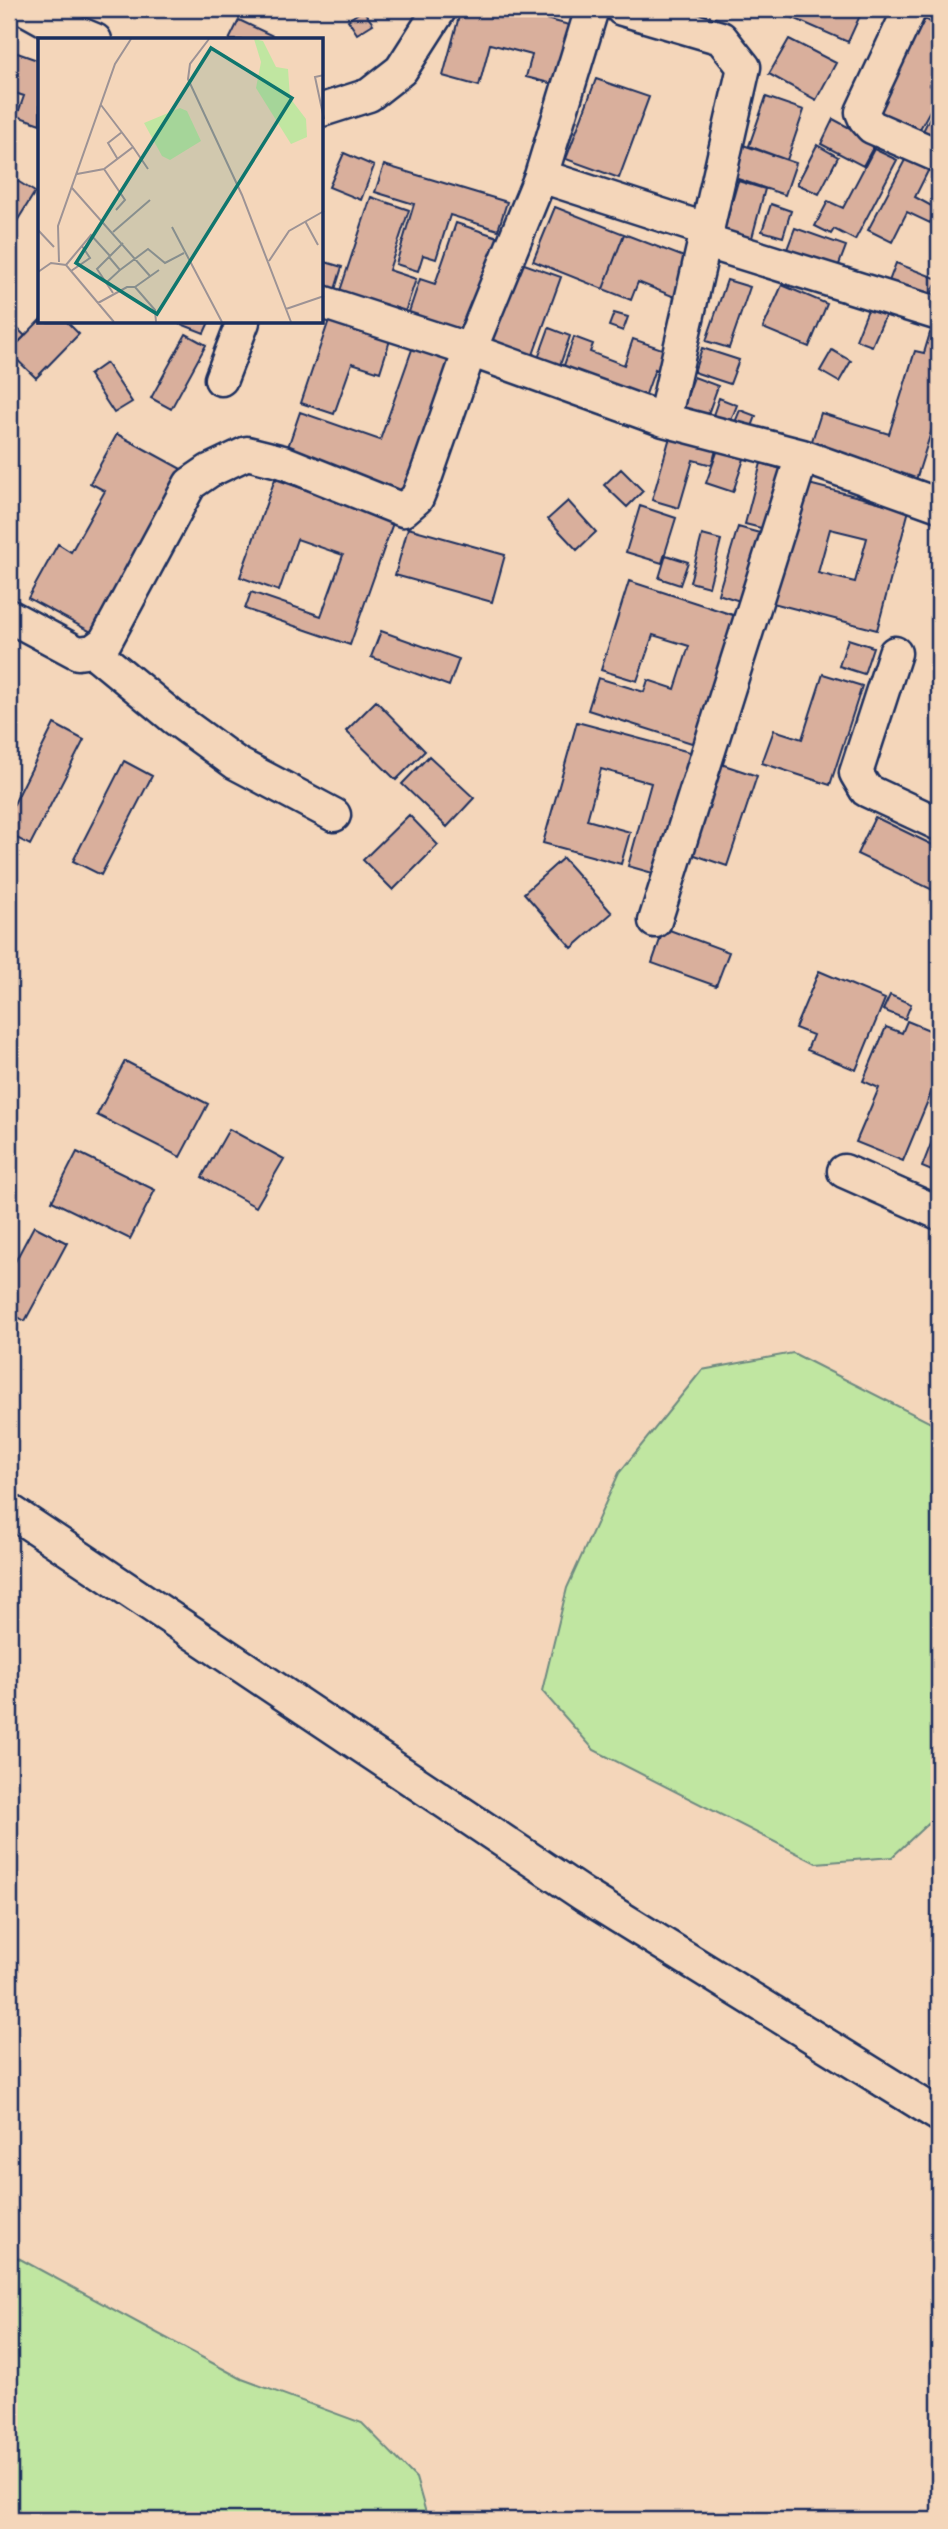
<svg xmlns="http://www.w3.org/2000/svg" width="948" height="2529" viewBox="0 0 948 2529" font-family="Pangolin,sans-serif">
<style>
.green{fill:#c0e6a1;stroke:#6e8a80;stroke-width:2}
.building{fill:#d9af9c;stroke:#1b2f5e;stroke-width:2;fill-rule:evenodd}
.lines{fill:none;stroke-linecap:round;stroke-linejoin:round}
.minor-casing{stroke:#1b2f5e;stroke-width:37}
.minor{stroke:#f4d6ba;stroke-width:32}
.inset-road{fill:none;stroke:#9d9395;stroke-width:2}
.view{fill:#0f766e;fill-opacity:0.15;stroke:#0f766e;stroke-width:3.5}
.inset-edge{fill:none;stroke:#1b2f5e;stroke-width:3.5}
</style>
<rect width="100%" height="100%" fill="#f4d6ba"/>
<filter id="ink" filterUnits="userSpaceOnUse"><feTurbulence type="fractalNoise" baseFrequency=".0143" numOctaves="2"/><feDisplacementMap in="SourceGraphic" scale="14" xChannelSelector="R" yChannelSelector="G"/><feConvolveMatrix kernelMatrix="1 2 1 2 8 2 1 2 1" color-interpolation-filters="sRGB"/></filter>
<g filter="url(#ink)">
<path class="green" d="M 793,1353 L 939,1427 L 939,1813 L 892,1857 L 816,1863 L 594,1750 L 542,1691 L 567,1588 L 619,1473 L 702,1370 Z
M 9,2253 L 242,2379 L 362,2423 L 416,2478 L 428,2520 L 20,2520 L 16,2517 L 9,2518 Z"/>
<path class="building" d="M 461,9 L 507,9 L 577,27 L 561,86 L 526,77 L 532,55 L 490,44 L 479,86 L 443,76 Z
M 773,9 L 863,9 L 848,42 Z
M 363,10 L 373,24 L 357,34 L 348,20 Z
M 925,19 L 939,27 L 939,68 L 929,85 L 939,91 L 939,94 L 915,138 L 871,114 Z
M 239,20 L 275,37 L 273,40 L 229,40 Z
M 789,39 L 836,63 L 816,100 L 769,74 Z
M 9,50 L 40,61 L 40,124 L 17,116 L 24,96 L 9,91 Z
M 596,79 L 649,97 L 619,178 L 566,159 Z
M 766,97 L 804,110 L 787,160 L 749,146 Z
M 933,111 L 939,114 L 939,151 L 918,141 Z
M 833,119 L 876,142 L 863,166 L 821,144 Z
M 743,145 L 796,163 L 785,195 L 732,177 Z
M 817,145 L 838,157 L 819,194 L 797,184 Z
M 874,149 L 897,160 L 855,240 L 834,229 L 831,234 L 815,226 L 828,201 L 843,208 Z
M 344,153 L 374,166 L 361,200 L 329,187 Z
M 906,158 L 929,169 L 915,197 L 937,209 L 930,223 L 907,212 L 892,242 L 868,230 Z
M 384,165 L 507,202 L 498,230 L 450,215 L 436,259 L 423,255 L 418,271 L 396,264 L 414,204 L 375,192 Z
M 11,177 L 35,192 L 9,234 L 9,181 Z
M 738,181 L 765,189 L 749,249 L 721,241 Z
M 371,197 L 409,210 L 389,270 L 416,279 L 402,321 L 337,300 Z
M 771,204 L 791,211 L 783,237 L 762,231 Z
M 555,207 L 624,234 L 603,289 L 533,261 Z
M 456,223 L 501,238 L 466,340 L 406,321 L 420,279 L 435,284 Z
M 795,228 L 846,246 L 837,270 L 786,252 Z
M 624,234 L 692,260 L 677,298 L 638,282 L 631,300 L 603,289 Z
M 510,259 L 561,277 L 530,363 L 480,345 Z
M 322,261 L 342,267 L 332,299 L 322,296 Z
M 896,263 L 938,279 L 929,301 L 888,284 Z
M 727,280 L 750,287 L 729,348 L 706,341 Z
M 782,285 L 827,304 L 809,347 L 763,328 Z
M 869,307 L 886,314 L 872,346 L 856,340 Z
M 614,313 L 628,317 L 623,331 L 609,326 Z
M 331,314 L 392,334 L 380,372 L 352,363 L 334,414 L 301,403 Z
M 9,320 L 25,336 L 9,352 Z
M 40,320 L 40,322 L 67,322 L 79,334 L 36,378 L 9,352 Z
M 176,322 L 209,322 L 204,333 Z
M 549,328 L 570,336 L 558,371 L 536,364 Z
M 930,333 L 939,336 L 939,407 L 916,480 L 810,447 L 821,413 L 889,434 L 915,351 L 924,353 Z
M 186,334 L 206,345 L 171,409 L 151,398 Z
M 574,337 L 593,344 L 590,352 L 624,365 L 633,339 L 671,352 L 663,373 L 655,369 L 644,400 L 562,371 Z
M 415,341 L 453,354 L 402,495 L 286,453 L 300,412 L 380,440 Z
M 702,348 L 739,360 L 730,384 L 694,372 Z
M 832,350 L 851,361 L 839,382 L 820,371 Z
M 106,363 L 132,402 L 114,413 L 89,375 Z
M 694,377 L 718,386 L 707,417 L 683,408 Z
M 719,398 L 737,405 L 730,423 L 712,418 Z
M 740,410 L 756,416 L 750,432 L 734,425 Z
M 672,430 L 718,442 L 712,465 L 693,460 L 679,508 L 652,500 Z
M 117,434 L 183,470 L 93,633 L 28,598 L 58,544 L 71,552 L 105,491 L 90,483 Z
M 720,444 L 746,453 L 733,492 L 706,483 Z
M 761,463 L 781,469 L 765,529 L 745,524 Z
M 621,469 L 643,491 L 627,507 L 604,485 Z
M 275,479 L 394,520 L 350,645 L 245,609 L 251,592 L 321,616 L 343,555 L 297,539 L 279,591 L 240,577 Z
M 801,482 L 909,510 L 877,630 L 769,602 ZM 830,529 L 867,538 L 855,582 L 818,573 Z
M 568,501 L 596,532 L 577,550 L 548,519 Z
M 640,506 L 676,518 L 662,563 L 626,552 Z
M 738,527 L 763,534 L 743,602 L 718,594 Z
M 408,528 L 505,555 L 492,602 L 395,575 Z
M 702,535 L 721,540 L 709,587 L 690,582 Z
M 666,555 L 688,562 L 680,585 L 659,578 Z
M 629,581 L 739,617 L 698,745 L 588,710 L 598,678 L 644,692 L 648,680 L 675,689 L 689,646 L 653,635 L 637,681 L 601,670 Z
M 381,631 L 459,659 L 449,686 L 371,657 Z
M 848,639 L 873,647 L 864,674 L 839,666 Z
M 823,674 L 862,686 L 830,785 L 762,763 L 774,730 L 802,739 Z
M 376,701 L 425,751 L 396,780 L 346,731 Z
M 577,722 L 697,754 L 663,876 L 628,866 L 651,783 L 601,769 L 587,820 L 630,832 L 621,864 L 543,843 Z
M 54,724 L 84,740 L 30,845 L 9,834 L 9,814 Z
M 429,756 L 474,798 L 447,827 L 402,784 Z
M 124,761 L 152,776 L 101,875 L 73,861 Z
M 715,762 L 757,776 L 727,866 L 686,852 Z
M 409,815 L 438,845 L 393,890 L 363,860 Z
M 875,817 L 939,848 L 939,893 L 857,854 Z
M 563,858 L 612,913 L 572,948 L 524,893 Z
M 664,928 L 729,952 L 716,986 L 652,963 Z
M 819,971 L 885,999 L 856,1070 L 807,1050 L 813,1035 L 795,1028 Z
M 890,995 L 911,1004 L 905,1019 L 883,1010 Z
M 907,1021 L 939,1034 L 939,1074 L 903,1161 L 856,1142 L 879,1088 L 863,1081 L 886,1027 L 902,1033 Z
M 125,1061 L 208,1104 L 180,1157 L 97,1115 Z
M 939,1123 L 939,1174 L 922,1167 Z
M 229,1129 L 284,1159 L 256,1207 L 202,1177 Z
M 77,1152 L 155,1190 L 130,1239 L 52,1201 Z
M 34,1226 L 67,1243 L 25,1321 L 9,1312 L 9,1273 Z"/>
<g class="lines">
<defs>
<path id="minor" d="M 26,9 L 44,19 L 95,40
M 592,9 L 541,176 L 708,230
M 622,9 L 721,38 L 744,67 L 664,420
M 910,9 L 862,112 L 865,119 L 872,127 L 939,156
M 322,110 L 369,95 L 401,70 L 440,9
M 704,241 L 939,314
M 322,302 L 470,350 L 664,420 L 802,456 L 939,505
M 221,379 L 243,322
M 9,616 L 78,653 L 93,651 L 105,642 L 190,484 L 209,471 L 247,453 L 283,462 L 403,510 L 417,498 L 426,476 L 470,350 L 541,176
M 93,651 L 173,717 L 236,763 L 334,815
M 895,653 L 856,773 L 866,790 L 939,824
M 655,921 L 802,456
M 844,1171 L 939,1213
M 9,1510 L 584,1895 L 939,2115"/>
</defs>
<use href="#minor" class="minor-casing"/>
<use href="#minor" class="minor"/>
</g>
</g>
<g transform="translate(38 38)">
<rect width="285" height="285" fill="#f4d6ba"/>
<path d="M 216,1 L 225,3 L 238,29 L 250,31 L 252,60 L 268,81 L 269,99 L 253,106 L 218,50 L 223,24 ZM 142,70 L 149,73 L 163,103 L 132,122 L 124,118 L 106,85 Z" fill="#c0e6a1"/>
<path class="inset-road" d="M 171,1 L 152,26 L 150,41 L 204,157 L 253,284M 286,37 L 277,39 L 286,81M 95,109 L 110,131M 79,120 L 70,105 L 84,94M 66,131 L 87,162 L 78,172M 39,136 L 66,131 L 95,109 L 63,67M 34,150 L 112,238M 267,183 L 280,207M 134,189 L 184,284M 0,192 L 16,209M 75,194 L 112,162M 231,223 L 251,193 L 286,173M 21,224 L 20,188 L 77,26 L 93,1M 28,227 L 53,197 L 72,218M 82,232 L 110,211 L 127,225 L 146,215M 33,233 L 52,220 L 44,208M 0,234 L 13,225 L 28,227 L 76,284M 69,244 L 82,232 L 71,219M 97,249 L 121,232M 75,255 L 59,231 L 85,205M 60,265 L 89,249 L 97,249 L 117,272 L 118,284M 248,271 L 286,258"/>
<path class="view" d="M 173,10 L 254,60 L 119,276 L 38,225 Z"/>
<rect width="285" height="285" class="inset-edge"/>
</g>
<rect width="948" height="2529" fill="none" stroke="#f4d6ba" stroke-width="35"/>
<rect x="18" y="18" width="913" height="2494" fill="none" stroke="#1b2f5e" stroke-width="2.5" filter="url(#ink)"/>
</svg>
